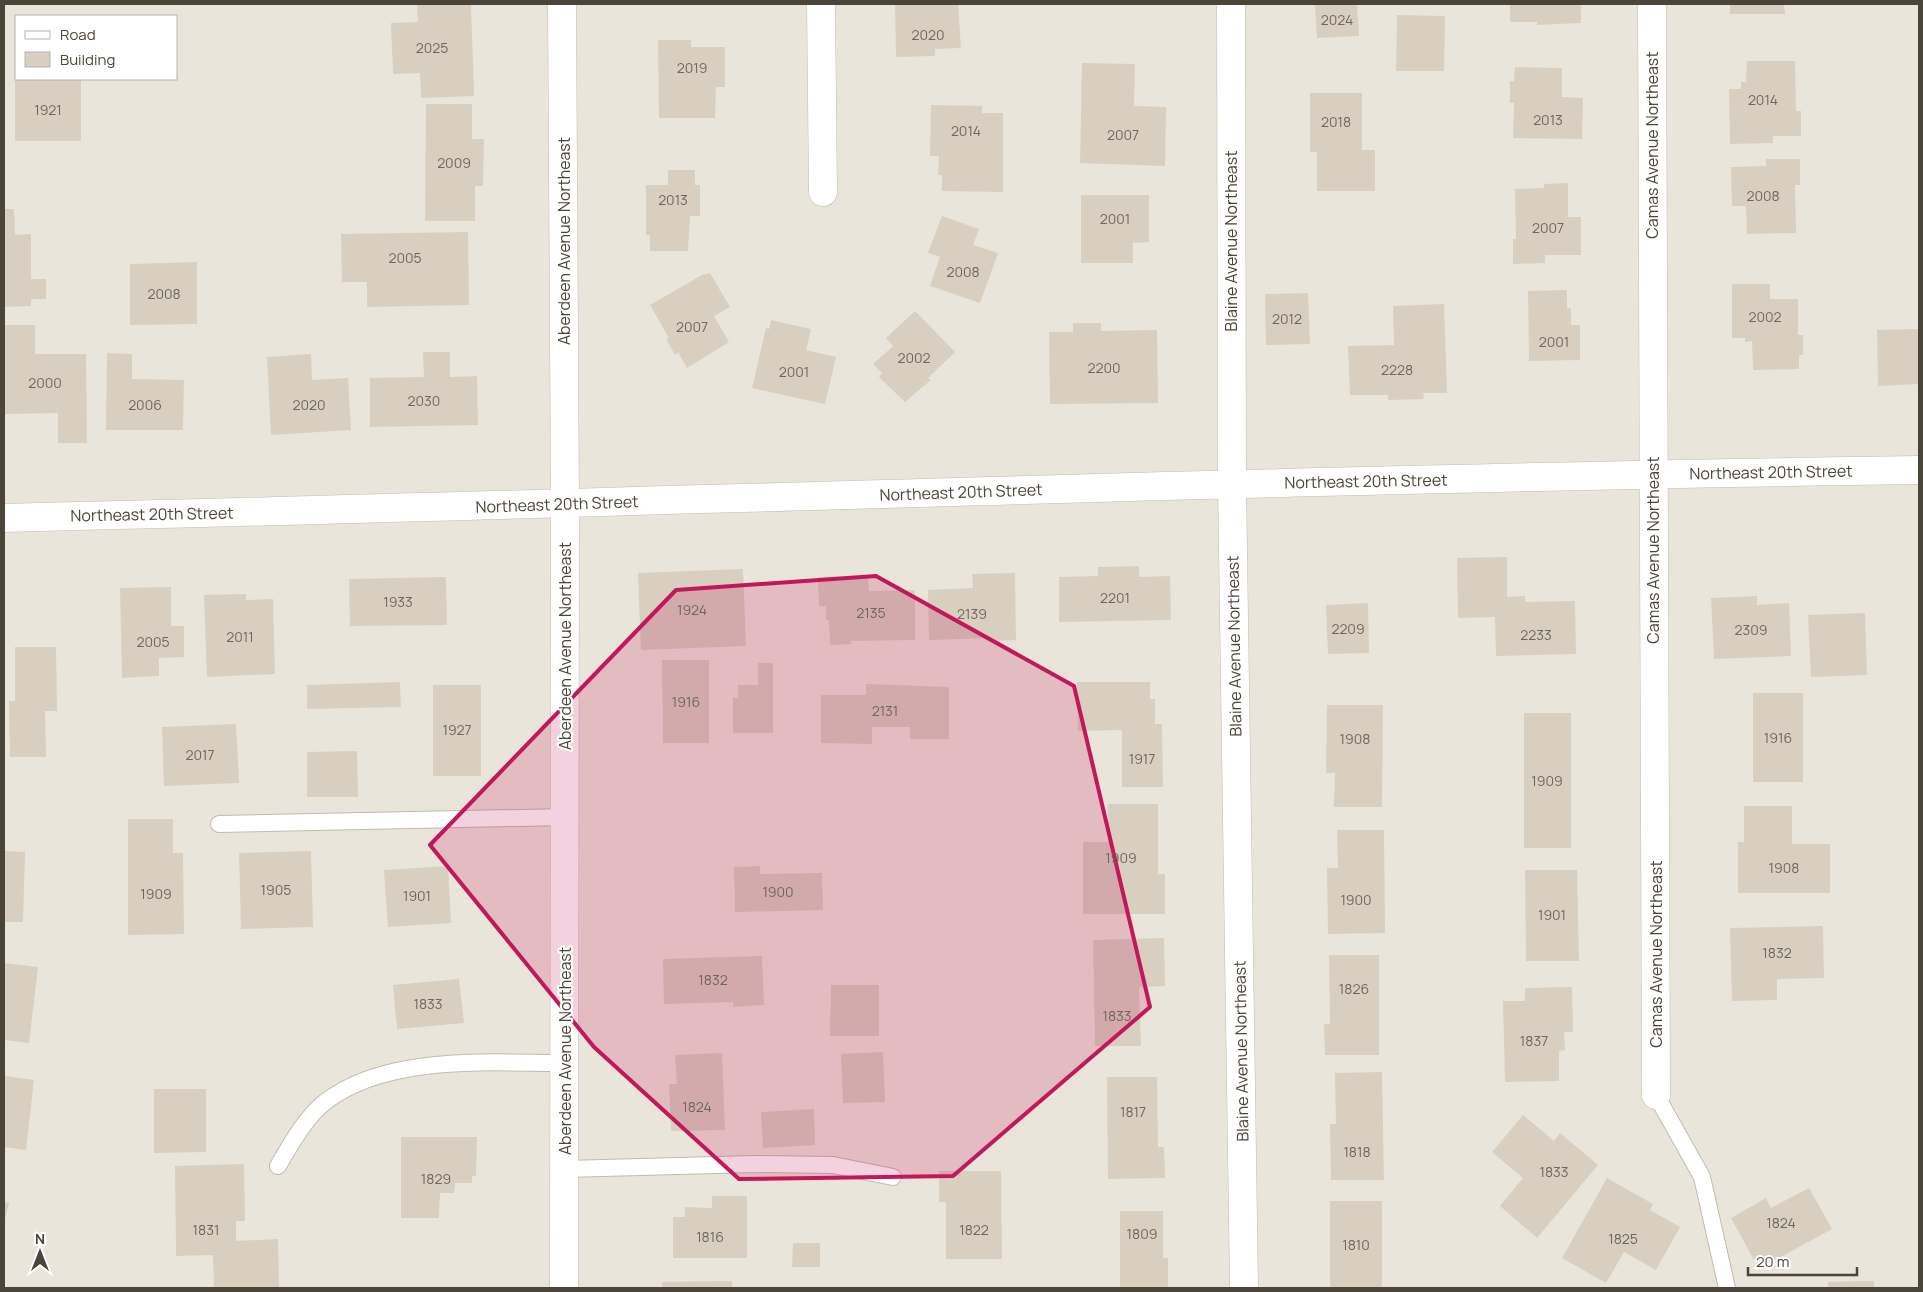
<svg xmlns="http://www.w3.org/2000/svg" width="1923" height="1292" viewBox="0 0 1923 1292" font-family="Manrope,sans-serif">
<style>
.residential{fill:#eae5da;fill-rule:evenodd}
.building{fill:#d8cfc1}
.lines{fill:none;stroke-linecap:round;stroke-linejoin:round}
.service-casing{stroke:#c2bbae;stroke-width:18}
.minor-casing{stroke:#c2bbae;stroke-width:29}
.tertiary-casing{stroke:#c2bbae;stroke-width:29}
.service{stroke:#fff;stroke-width:16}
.minor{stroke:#fff;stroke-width:28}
.tertiary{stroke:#fff;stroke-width:28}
.marked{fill:#c2185b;fill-opacity:0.2;stroke:#c2185b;stroke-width:4;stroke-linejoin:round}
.labels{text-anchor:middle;stroke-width:4.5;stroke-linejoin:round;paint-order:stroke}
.number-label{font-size:14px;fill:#6e675b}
.street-label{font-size:16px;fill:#4b4439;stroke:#fff}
</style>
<rect width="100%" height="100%" fill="#f6f3ec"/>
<path class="residential" d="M 4,4 L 1919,4 L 1919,1288 L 4,1288 ZM 16,16 L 176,16 L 176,79 L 16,79 Z"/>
<path class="building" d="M 417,4 L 471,4 L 474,96 L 421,98 L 420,73 L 393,74 L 391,23 L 418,22 Z
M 895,4 L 958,4 L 961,48 L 935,49 L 935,56 L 896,57 Z
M 1315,4 L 1357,4 L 1359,36 L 1317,38 Z
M 1510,4 L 1581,4 L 1581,23 L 1537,25 L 1537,22 L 1510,22 Z
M 1730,4 L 1784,4 L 1785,14 L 1730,14 Z
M 1397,15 L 1445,16 L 1444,71 L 1396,71 Z
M 658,40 L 691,40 L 691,47 L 725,47 L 725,87 L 716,87 L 715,118 L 659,118 Z
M 1747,61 L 1795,61 L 1796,111 L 1801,111 L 1801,136 L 1773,136 L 1773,143 L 1730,144 L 1729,89 L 1741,89 L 1741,82 L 1746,82 Z
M 1082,63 L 1135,64 L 1134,106 L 1166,107 L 1165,166 L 1080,163 Z
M 1515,67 L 1562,68 L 1562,97 L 1583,98 L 1582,139 L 1513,138 L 1514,103 L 1510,103 L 1510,81 L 1514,81 Z
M 15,79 L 81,79 L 81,141 L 15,141 Z
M 1310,93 L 1362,93 L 1362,150 L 1375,150 L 1375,191 L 1317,191 L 1317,152 L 1310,152 Z
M 426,104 L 472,104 L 472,139 L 484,139 L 483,186 L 475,186 L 475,221 L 425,221 Z
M 931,105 L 982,106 L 982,113 L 1003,113 L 1003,192 L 942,191 L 942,175 L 938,175 L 939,156 L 930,156 Z
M 1766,159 L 1800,159 L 1800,185 L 1795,185 L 1796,233 L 1747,234 L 1746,206 L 1732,206 L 1731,167 L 1766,166 Z
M 668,170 L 695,170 L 695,185 L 700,185 L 700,216 L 690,216 L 688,251 L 650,251 L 650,235 L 646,235 L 646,185 L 668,185 Z
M 1568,183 L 1568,217 L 1581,217 L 1581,255 L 1545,255 L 1545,263 L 1513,264 L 1513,239 L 1516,239 L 1515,189 L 1544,188 L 1544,184 Z
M 1081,195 L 1149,195 L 1149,242 L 1133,243 L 1133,263 L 1081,263 Z
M 4,209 L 14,209 L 15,235 L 31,234 L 31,279 L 46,279 L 46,299 L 31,299 L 31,306 L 4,307 Z
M 942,216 L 979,229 L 973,245 L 998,253 L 980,303 L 930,286 L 940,257 L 928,253 Z
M 468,232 L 469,305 L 367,307 L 367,282 L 342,282 L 341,234 Z
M 197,262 L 197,324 L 130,325 L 130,264 Z
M 710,273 L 730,307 L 714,316 L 729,342 L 687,368 L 678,352 L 675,355 L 666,339 L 669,338 L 650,305 L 702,275 Z
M 1732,284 L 1770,284 L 1770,299 L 1798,299 L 1798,335 L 1803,335 L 1803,355 L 1799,355 L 1799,369 L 1753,370 L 1752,341 L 1745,342 L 1745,338 L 1732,338 Z
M 1567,290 L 1567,308 L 1571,308 L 1571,325 L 1580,325 L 1580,360 L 1529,361 L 1528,291 Z
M 1308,293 L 1310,344 L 1266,345 L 1265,294 Z
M 1444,304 L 1447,393 L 1423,393 L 1424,399 L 1388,400 L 1388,395 L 1350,395 L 1348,346 L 1394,345 L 1393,306 Z
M 915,311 L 955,352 L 928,378 L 931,380 L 905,402 L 879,377 L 882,373 L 873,364 L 893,346 L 886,338 Z
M 771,320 L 811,329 L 806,350 L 836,357 L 825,404 L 752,388 L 766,328 L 769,329 Z
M 1073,323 L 1101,323 L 1101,331 L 1157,330 L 1158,403 L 1050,404 L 1049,332 L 1073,332 Z
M 4,325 L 35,325 L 35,354 L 86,354 L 87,443 L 58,443 L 58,413 L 4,414 Z
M 1919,329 L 1919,384 L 1878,386 L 1877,330 Z
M 423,352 L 450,352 L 450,377 L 477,376 L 478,425 L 370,427 L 370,378 L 424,377 Z
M 107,353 L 132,354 L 132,379 L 184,380 L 183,430 L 106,430 Z
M 311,354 L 312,380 L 348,378 L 351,430 L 271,435 L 267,357 Z
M 1507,557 L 1507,597 L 1525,596 L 1525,602 L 1575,601 L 1576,654 L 1496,656 L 1495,617 L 1458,618 L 1457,558 Z
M 1139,566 L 1139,577 L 1170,576 L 1171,620 L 1059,622 L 1059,577 L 1098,576 L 1098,567 Z
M 743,569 L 746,646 L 641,650 L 638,573 Z
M 1015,573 L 1016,640 L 993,641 L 993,638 L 929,640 L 928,590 L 973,588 L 972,574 Z
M 868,576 L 869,591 L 915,590 L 915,640 L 851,641 L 851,644 L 830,645 L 829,620 L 826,620 L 826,606 L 819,606 L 818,577 Z
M 446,577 L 447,625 L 350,626 L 349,579 Z
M 171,587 L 171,626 L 184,626 L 184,657 L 159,658 L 159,676 L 122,678 L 120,588 Z
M 246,594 L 246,600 L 273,599 L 275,674 L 207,677 L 204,595 Z
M 1757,596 L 1757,605 L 1789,603 L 1791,656 L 1714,659 L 1711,598 Z
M 1368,603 L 1369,653 L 1328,654 L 1326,605 Z
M 1865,613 L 1867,675 L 1811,677 L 1808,615 Z
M 15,647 L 56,647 L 57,711 L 45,711 L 46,757 L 10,757 L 9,701 L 15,701 Z
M 662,660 L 709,660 L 709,743 L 663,743 Z
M 758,663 L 773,663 L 773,733 L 733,733 L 733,698 L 738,698 L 738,685 L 758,685 Z
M 400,682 L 401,707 L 307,709 L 307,685 Z
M 1077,682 L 1150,682 L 1150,699 L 1155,699 L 1155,724 L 1162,724 L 1163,787 L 1122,787 L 1122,730 L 1078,731 Z
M 866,684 L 949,687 L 949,739 L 910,739 L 910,727 L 872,727 L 872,744 L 821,743 L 821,695 L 866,695 Z
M 433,685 L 481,685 L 481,776 L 433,776 Z
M 1753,693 L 1803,693 L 1803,782 L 1753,782 Z
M 1327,705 L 1383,705 L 1382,807 L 1334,807 L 1335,773 L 1326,773 Z
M 1524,713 L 1571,713 L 1571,848 L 1524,848 Z
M 236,724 L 239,783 L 164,786 L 162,727 Z
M 357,751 L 358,797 L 307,797 L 307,752 Z
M 1108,804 L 1158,804 L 1158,874 L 1165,874 L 1165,914 L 1083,914 L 1083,842 L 1108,842 Z
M 1744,806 L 1792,806 L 1792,844 L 1830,844 L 1830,893 L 1738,893 L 1738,842 L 1744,842 Z
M 128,819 L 173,819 L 173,853 L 183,853 L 184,934 L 128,935 Z
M 1337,830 L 1384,830 L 1385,933 L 1328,934 L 1327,868 L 1338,868 Z
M 4,851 L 25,852 L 23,922 L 4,922 Z
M 311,851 L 313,927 L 241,929 L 239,853 Z
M 448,866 L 451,923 L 388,927 L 384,870 Z
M 760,866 L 760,874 L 822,873 L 823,910 L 735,912 L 734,867 Z
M 1525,870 L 1577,870 L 1579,961 L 1526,961 Z
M 1823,926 L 1824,978 L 1777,979 L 1777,1000 L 1732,1001 L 1730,928 Z
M 1164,938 L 1165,986 L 1139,987 L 1141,1046 L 1095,1046 L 1093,940 Z
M 1329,955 L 1379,955 L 1379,1055 L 1325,1055 L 1324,1024 L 1330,1024 Z
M 762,956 L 764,1005 L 733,1007 L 733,1002 L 664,1004 L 663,959 Z
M 4,963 L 38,967 L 29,1043 L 4,1040 Z
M 459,979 L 464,1023 L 397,1029 L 393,985 Z
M 831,985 L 879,985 L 879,1036 L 830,1036 Z
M 1572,987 L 1573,1032 L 1564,1032 L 1565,1050 L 1559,1051 L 1559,1081 L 1505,1082 L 1503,1001 L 1525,1001 L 1525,988 Z
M 883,1052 L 885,1102 L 843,1103 L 841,1054 Z
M 722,1053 L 725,1130 L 671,1131 L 669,1084 L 677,1084 L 675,1055 Z
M 1382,1072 L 1384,1180 L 1331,1180 L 1330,1124 L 1336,1124 L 1335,1073 Z
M 4,1076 L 34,1080 L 26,1150 L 4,1147 Z
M 1107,1077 L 1157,1077 L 1158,1147 L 1164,1147 L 1165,1178 L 1108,1179 Z
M 154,1089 L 206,1089 L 206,1152 L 154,1153 Z
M 814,1109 L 815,1145 L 763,1148 L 761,1112 Z
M 1523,1115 L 1554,1141 L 1560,1133 L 1598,1165 L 1537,1238 L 1500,1206 L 1523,1178 L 1492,1152 Z
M 401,1137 L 477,1137 L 476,1176 L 472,1176 L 472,1183 L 455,1183 L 454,1193 L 440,1193 L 439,1218 L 401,1218 Z
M 244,1164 L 245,1221 L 236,1221 L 236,1241 L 278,1239 L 279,1288 L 214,1288 L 213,1255 L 176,1256 L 175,1166 Z
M 939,1171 L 1001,1171 L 1002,1259 L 946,1259 L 946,1202 L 939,1202 Z
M 1607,1178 L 1653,1204 L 1650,1210 L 1680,1227 L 1656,1270 L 1624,1252 L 1606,1283 L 1562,1258 Z
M 1809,1188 L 1832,1229 L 1759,1269 L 1731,1218 L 1766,1198 L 1771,1208 Z
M 712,1196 L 747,1196 L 747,1258 L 673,1258 L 673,1217 L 685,1217 L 685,1207 L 712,1208 Z
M 1330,1201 L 1382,1201 L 1382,1288 L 1330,1288 Z
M 4,1202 L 9,1203 L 4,1222 Z
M 1120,1211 L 1163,1211 L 1163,1258 L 1168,1258 L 1168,1288 L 1120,1288 Z
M 793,1243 L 820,1243 L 820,1267 L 792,1267 Z
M 732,1281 L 732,1288 L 662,1288 L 662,1282 Z
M 1874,1281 L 1874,1288 L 1828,1288 L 1828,1282 Z"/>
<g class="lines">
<defs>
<path id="service" d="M 219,824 L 565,817
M 1656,1095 L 1702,1177 L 1727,1288
M 278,1166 C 291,1144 305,1118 325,1102 C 387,1054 490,1063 565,1063
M 565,1169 L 754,1164 L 833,1165 L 893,1177"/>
<path id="minor" d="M 821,4 L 823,192
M 1231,4 L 1232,484 L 1244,1288
M 1652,4 L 1656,1095
M 4,518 C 642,503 1281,479 1919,470"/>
<path id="tertiary" d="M 562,4 L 565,504 L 564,1288"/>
</defs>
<use href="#service" class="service-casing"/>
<use href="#minor" class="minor-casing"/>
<use href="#tertiary" class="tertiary-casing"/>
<use href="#service" class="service"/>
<use href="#minor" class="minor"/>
<use href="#tertiary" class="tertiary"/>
</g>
<path class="marked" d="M 876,576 L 1074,686 L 1150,1007 L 953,1176 L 739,1179 L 594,1047 L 430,845 L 676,590 Z"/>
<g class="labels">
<g class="number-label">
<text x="1337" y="25">2024</text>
<text x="928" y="40">2020</text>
<text x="432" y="53">2025</text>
<text x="692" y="73">2019</text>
<text x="1763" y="105">2014</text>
<text x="48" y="115">1921</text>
<text x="1548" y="125">2013</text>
<text x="1336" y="127">2018</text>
<text x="966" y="136">2014</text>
<text x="1123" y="140">2007</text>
<text x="454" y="168">2009</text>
<text x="1763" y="201">2008</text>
<text x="673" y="205">2013</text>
<text x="1115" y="224">2001</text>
<text x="1548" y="233">2007</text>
<text x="405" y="263">2005</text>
<text x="963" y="277">2008</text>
<text x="164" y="299">2008</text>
<text x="1765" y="322">2002</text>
<text x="1287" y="324">2012</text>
<text x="692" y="332">2007</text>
<text x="1554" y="347">2001</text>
<text x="914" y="363">2002</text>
<text x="1104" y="373">2200</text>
<text x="1397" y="375">2228</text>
<text x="794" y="377">2001</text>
<text x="45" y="388">2000</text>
<text x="424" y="406">2030</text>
<text x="145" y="410">2006</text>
<text x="309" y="410">2020</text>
<text x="1115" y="603">2201</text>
<text x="398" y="607">1933</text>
<text x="692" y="615">1924</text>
<text x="871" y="618">2135</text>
<text x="972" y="619">2139</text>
<text x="1348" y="634">2209</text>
<text x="1751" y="635">2309</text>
<text x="1536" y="640">2233</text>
<text x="240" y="642">2011</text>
<text x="153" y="647">2005</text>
<text x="686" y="707">1916</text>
<text x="885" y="716">2131</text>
<text x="457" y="735">1927</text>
<text x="1778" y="743">1916</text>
<text x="1355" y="744">1908</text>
<text x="200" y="760">2017</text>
<text x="1142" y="764">1917</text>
<text x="1547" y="786">1909</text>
<text x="1121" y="863">1909</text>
<text x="1784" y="873">1908</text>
<text x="276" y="895">1905</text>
<text x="778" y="897">1900</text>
<text x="156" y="899">1909</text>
<text x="417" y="901">1901</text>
<text x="1356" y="905">1900</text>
<text x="1552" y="920">1901</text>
<text x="1777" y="958">1832</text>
<text x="713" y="985">1832</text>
<text x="1354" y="994">1826</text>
<text x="428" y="1009">1833</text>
<text x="1117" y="1021">1833</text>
<text x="1534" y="1046">1837</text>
<text x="697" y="1112">1824</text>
<text x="1133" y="1117">1817</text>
<text x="1357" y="1157">1818</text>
<text x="1554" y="1177">1833</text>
<text x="436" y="1184">1829</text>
<text x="1781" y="1228">1824</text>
<text x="206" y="1235">1831</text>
<text x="974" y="1235">1822</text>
<text x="1142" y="1239">1809</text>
<text x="710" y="1242">1816</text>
<text x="1623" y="1244">1825</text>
<text x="1356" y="1250">1810</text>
</g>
<g class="street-label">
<text transform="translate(1652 145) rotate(-90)" y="6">Camas Avenue Northeast</text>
<text transform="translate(564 241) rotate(-90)" y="6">Aberdeen Avenue Northeast</text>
<text transform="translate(1231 241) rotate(-90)" y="6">Blaine Avenue Northeast</text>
<text transform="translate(1771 472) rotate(-1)" y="6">Northeast 20th Street</text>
<text transform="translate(1366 481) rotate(-1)" y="6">Northeast 20th Street</text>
<text transform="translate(961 492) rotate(-2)" y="6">Northeast 20th Street</text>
<text transform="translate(557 504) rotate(-2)" y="6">Northeast 20th Street</text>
<text transform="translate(152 514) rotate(-1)" y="6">Northeast 20th Street</text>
<text transform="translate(1653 550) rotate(-90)" y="6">Camas Avenue Northeast</text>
<text transform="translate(565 646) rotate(-90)" y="6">Aberdeen Avenue Northeast</text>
<text transform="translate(1234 646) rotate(-91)" y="6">Blaine Avenue Northeast</text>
<text transform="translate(1656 954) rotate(-90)" y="6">Camas Avenue Northeast</text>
<text transform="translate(565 1051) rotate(-90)" y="6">Aberdeen Avenue Northeast</text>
<text transform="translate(1241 1051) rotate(-91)" y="6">Blaine Avenue Northeast</text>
</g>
</g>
<rect width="1923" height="1292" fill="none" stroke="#4b4439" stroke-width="10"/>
<rect x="15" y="15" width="162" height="65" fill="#ffffff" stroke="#b7b4b0"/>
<rect x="25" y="31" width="25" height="8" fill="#ffffff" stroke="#b7b4b0"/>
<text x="60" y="40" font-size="15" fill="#4b4439">Road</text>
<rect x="25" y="52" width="25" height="15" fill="#d8cfc1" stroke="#b7b4b0"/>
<text x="60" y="65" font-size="15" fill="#4b4439">Building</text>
<g transform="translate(40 1252)" stroke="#ffffff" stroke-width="4" paint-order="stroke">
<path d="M0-4L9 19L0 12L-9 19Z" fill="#4b4439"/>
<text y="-8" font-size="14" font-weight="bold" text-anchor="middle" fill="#4b4439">N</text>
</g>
<path d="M1748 1267v8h109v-8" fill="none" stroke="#4b4439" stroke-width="2.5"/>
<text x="1756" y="1267" font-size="15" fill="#4b4439" stroke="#ffffff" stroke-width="4" paint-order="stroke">20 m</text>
</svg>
